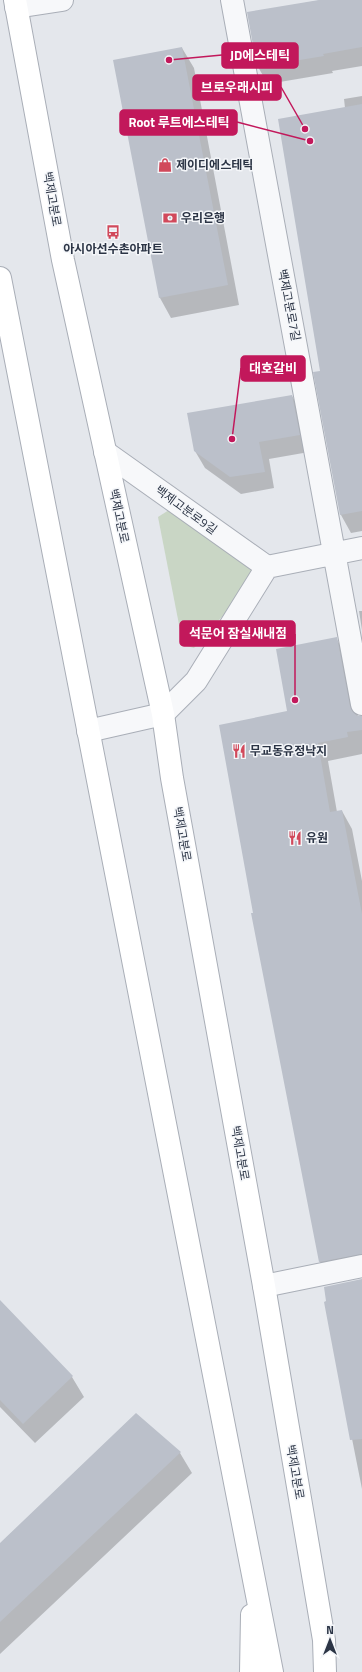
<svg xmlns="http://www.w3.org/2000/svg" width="362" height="1672" viewBox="0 0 362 1672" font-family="'Titillium Web','Noto Sans KR',sans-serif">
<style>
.green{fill:#c9d6c5}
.shadow{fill:#0003}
.building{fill:#bbc0ca}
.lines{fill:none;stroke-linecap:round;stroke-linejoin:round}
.minor-casing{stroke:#a9aeb7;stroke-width:24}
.secondary-casing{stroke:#a9aeb7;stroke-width:24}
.minor{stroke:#f7f8fa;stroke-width:22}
.secondary{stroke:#fff;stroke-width:22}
.labels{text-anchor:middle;stroke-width:3;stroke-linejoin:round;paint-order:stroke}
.poi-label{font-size:12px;font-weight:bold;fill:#2b3445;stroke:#f4f6f9;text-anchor:start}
.street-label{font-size:12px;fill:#2b3445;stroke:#f4f6f9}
.leader{fill:none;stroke:#c2185b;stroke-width:1.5}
.callout-dot{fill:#c2185b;stroke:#f4f6f9;stroke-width:1.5}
.callout{fill:#c2185b;stroke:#c2185b;stroke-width:1.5}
.callout-label{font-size:13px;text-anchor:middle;font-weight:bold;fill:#fff}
</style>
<rect width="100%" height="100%" fill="#e4e7ec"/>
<path class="green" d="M 169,510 L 253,565 L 255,580 L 194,648 L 183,645 L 158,517 Z"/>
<path class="shadow" d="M 322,0 L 362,0 L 362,66 L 332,71 L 333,73 L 268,84 L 258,67 L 248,13 Z
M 182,48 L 194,68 L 239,305 L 171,318 L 160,298 L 114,61 Z
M 362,96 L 362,531 L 351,533 L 341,515 L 321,372 L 345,108 L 344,99 Z
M 292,396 L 302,413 L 309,452 L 269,459 L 274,488 L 241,494 L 205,468 L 195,451 Z
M 359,611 L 362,611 L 362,630 Z
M 336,638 L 347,657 L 358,717 L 362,717 L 362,754 L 328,761 L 337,812 L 342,811 L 352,829 L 362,881 L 362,1274 L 330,1280 L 320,1262 L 252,914 L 254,914 L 289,712 Z
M 362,1280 L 362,1489 L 325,1303 Z
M 0,1301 L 72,1377 L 84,1397 L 35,1443 L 0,1407 Z
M 136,1414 L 180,1453 L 192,1473 L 0,1654 L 0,1544 Z"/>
<path class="building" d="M 319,0 L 362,0 L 362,47 L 323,54 L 324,56 L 257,67 L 247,12 Z
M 182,47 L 228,285 L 159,298 L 113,60 Z
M 362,104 L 362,511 L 340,515 L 313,372 L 320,371 L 278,119 Z
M 292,395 L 300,435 L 259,442 L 265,472 L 230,477 L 194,451 L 187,413 Z
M 337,637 L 350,706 L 353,712 L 357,716 L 362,716 L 362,730 L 347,732 L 348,737 L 318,743 L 330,812 L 342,810 L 362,914 L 362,1254 L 319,1262 L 251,913 L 253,913 L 219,725 L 287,711 L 276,649 Z
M 362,1279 L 362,1439 L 350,1440 L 324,1302 L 326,1301 L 324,1287 Z
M 0,1300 L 73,1376 L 23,1424 L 0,1400 Z
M 136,1413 L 181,1452 L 0,1622 L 0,1543 Z"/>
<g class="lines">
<defs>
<path id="minor" d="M 232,0 L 362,704
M 16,7 L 62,0
M 105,452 L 267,567
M 88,731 L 163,714 L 196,681 L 267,567 L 362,548
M 264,1286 L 362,1266"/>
<path id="secondary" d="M 15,0 L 63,260 L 163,714 L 172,778 L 264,1286 L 324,1640 L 325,1672
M 0,278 L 272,1672
M 251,1672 L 252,1615"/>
</defs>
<use href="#minor" class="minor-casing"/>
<use href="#secondary" class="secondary-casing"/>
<use href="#minor" class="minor"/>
<use href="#secondary" class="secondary"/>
</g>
<defs>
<symbol id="shop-bare" viewBox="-9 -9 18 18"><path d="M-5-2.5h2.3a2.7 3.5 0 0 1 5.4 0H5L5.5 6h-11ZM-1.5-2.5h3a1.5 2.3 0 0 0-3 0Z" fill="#d1495b" stroke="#f4f6f9" stroke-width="2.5" paint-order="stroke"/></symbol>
<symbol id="bank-bare" viewBox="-9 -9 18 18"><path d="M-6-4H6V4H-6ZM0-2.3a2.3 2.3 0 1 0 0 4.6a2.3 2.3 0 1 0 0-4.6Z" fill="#d1495b" stroke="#f4f6f9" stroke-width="2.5" paint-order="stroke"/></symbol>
<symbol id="bus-bare" viewBox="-9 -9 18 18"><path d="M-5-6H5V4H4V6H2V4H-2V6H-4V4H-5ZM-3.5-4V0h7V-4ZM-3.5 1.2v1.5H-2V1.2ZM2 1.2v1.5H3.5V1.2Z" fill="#d1495b" stroke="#f4f6f9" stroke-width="2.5" paint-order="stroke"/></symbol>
<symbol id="restaurant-bare" viewBox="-9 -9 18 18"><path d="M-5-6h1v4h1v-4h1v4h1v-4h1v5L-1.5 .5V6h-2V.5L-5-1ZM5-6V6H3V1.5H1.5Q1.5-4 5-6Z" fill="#d1495b" stroke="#f4f6f9" stroke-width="2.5" paint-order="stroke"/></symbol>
</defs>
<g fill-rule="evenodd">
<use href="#shop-bare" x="155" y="155" width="20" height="20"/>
<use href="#bank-bare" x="160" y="208" width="20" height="20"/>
<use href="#bus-bare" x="103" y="222" width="20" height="20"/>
<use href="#restaurant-bare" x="229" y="741" width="20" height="20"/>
<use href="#restaurant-bare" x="285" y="828" width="20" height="20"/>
</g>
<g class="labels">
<g class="poi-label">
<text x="176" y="169">제이디에스테틱</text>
<text x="181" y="222">우리은행</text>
<text x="113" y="253" text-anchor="middle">아시아선수촌아파트</text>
<text x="250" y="755">무교동유정낙지</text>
<text x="306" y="842">유원</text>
</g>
<g class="street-label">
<text transform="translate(52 199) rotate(80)" y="4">백제고분로</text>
<text transform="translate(289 305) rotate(79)" y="4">백제고분로7길</text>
<text transform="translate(186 510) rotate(36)" y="4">백제고분로9길</text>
<text transform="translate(119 516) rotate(78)" y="4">백제고분로</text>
<text transform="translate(182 834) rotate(80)" y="4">백제고분로</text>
<text transform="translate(240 1153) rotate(80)" y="4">백제고분로</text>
<text transform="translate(295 1472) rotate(80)" y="4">백제고분로</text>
</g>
</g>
<path class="leader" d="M169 60L222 55M305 129L281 87M310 141L237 122M232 439L241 368M295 700L295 634"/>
<g class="callout-dot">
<circle cx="169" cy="60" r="4"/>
<circle cx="305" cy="129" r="4"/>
<circle cx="310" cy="141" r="4"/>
<circle cx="232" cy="439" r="4"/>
<circle cx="295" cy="700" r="4"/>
</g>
<g class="callout">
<rect x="222" y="43" width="76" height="25" rx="4"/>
<rect x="193" y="75" width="88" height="25" rx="4"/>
<rect x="120" y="110" width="117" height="25" rx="4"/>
<rect x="241" y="356" width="64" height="25" rx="4"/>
<rect x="180" y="621" width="115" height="25" rx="4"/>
</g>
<g class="callout-label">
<text x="260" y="60">JD에스테틱</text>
<text x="237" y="92">브로우래시피</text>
<text x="179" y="127">Root 루트에스테틱</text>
<text x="273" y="373">대호갈비</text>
<text x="238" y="638">석문어 잠실새내점</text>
</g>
<g transform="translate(330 1640)" stroke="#f4f6f9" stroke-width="3" paint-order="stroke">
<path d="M0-3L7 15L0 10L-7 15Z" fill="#2b3445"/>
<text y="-6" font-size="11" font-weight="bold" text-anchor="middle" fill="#2b3445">N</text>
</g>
</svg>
